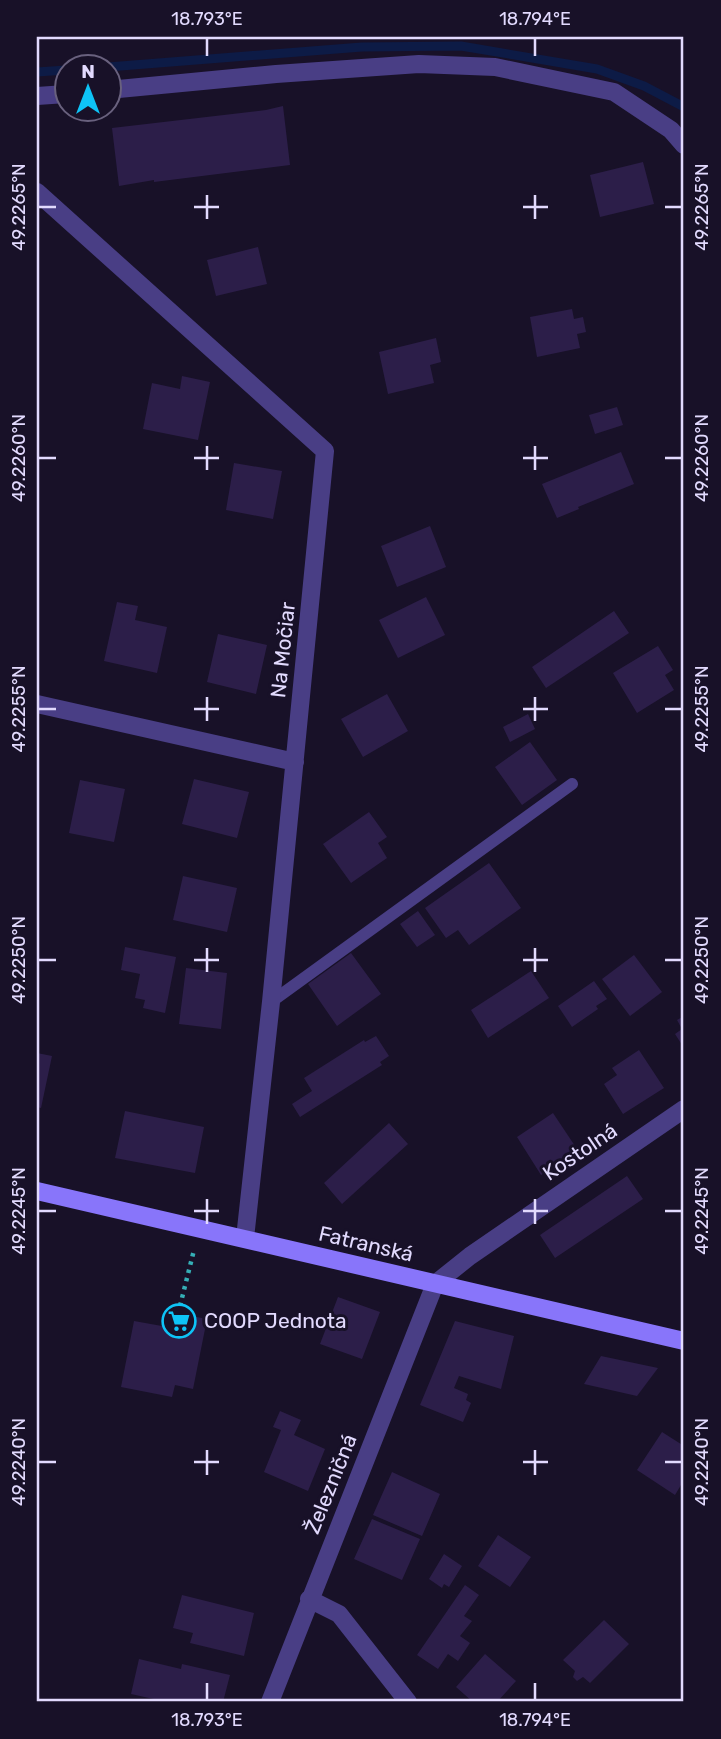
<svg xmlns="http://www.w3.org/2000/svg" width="721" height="1739" viewBox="0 0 721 1739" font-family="Rubik,sans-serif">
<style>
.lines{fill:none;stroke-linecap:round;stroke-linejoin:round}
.stream{stroke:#0d1b46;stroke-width:9}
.building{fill:#2c1e49}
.path{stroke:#35afb6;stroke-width:4.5;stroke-dasharray:3.5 5;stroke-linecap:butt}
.lane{stroke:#493e85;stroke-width:12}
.street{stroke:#493e85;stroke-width:18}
.secondary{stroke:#8875fa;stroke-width:18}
.ticks{fill:none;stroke:#e2dafe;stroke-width:2.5}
.labels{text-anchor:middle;stroke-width:6;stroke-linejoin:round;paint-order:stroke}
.street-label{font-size:21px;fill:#e2dafe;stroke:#181128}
.poi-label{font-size:21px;fill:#e2dafe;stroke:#181128;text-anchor:start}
.neatline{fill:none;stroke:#e2dafe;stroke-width:2.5}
.ticks-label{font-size:18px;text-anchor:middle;fill:#e2dafe}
</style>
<rect width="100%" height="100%" fill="#181128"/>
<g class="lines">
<path class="stream" d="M 108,67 L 362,47 L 461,46 L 597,69 L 644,86 L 684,107
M 37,72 L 66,70"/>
</g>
<path class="building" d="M 283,106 L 290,165 L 154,182 L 154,180 L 119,186 L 112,128 L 266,110 Z
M 643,162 L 654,204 L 600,217 L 590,175 Z
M 258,247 L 267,284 L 216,296 L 207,260 Z
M 572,309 L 574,319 L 583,317 L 586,332 L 577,334 L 580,348 L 537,357 L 530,317 Z
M 436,338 L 441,362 L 430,365 L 434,383 L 388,394 L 379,352 Z
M 182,376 L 210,382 L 198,440 L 143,429 L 152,383 L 180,389 Z
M 617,407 L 623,425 L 595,434 L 589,415 Z
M 621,452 L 634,484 L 578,507 L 579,509 L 557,518 L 542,484 Z
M 234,463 L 282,471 L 273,519 L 226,510 Z
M 430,526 L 446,567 L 397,587 L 381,546 Z
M 426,597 L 445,635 L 398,658 L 379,620 Z
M 117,602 L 138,606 L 135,620 L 167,627 L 157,673 L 104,661 Z
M 614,611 L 629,633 L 546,688 L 532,667 Z
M 218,634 L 267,645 L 256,694 L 207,682 Z
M 658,646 L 673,670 L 665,675 L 674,690 L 637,713 L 613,673 Z
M 387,694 L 408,731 L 363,757 L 341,719 Z
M 528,714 L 535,729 L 510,742 L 503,727 Z
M 530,742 L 557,780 L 522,805 L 495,767 Z
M 194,779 L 249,792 L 237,838 L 182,824 Z
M 80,780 L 125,789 L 114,842 L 69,833 Z
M 369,812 L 387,837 L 378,843 L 387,858 L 351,883 L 323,844 Z
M 489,863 L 521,908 L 469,945 L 458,930 L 446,938 L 425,908 Z
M 183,876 L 237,888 L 227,932 L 173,920 Z
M 418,911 L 435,935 L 417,947 L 400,924 Z
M 125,947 L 176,957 L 165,1013 L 143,1008 L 145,1000 L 135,998 L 140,974 L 121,970 Z
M 351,953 L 381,994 L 337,1026 L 308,984 Z
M 634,955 L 662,992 L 630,1016 L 602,979 Z
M 186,968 L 227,973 L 221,1029 L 179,1024 Z
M 531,971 L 549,998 L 488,1038 L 471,1010 Z
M 594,981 L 607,999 L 596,1006 L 598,1009 L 572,1027 L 558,1006 Z
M 684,1016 L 684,1048 L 675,1034 L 682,1029 L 677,1020 Z
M 376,1036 L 389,1056 L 380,1062 L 382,1065 L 300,1117 L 292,1104 L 312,1091 L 304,1078 L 364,1040 L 365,1042 Z
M 639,1050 L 664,1088 L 623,1114 L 604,1084 L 617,1075 L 612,1068 Z
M 37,1053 L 52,1056 L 41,1108 L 37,1107 Z
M 125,1111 L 204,1127 L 195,1173 L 115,1158 Z
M 553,1113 L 577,1149 L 575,1150 L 579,1156 L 558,1170 L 555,1166 L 541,1175 L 517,1137 Z
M 389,1123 L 408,1144 L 342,1204 L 324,1183 Z
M 627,1176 L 643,1199 L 555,1258 L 540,1235 Z
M 338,1297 L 380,1312 L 362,1359 L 320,1344 Z
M 176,1313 L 207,1319 L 193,1389 L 175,1385 L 172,1397 L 121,1387 L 134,1321 L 173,1328 Z
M 455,1321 L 514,1336 L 501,1389 L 459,1376 L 454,1388 L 468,1394 L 466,1400 L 471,1403 L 463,1422 L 420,1405 Z
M 601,1356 L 658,1368 L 637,1396 L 584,1384 Z
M 280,1411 L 301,1420 L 294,1435 L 325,1449 L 308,1491 L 264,1472 L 281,1430 L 273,1427 Z
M 662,1432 L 684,1446 L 684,1480 L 675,1495 L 637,1470 Z
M 392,1472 L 440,1494 L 422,1536 L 373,1515 Z
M 372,1519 L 420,1539 L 402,1580 L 354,1559 Z
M 498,1535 L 531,1557 L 510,1587 L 478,1566 Z
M 444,1554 L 462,1566 L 449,1587 L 444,1584 L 442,1588 L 429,1579 Z
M 465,1585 L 479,1595 L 464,1616 L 472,1621 L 460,1636 L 470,1643 L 458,1661 L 448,1654 L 438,1669 L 417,1655 Z
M 182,1595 L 254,1613 L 244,1656 L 190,1643 L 193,1633 L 173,1628 Z
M 604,1620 L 629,1644 L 590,1683 L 583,1677 L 577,1681 L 573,1677 L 575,1671 L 563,1660 Z
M 485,1654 L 516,1681 L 497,1702 L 473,1702 L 456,1687 Z
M 139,1659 L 181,1669 L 182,1664 L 230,1675 L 223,1702 L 167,1702 L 131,1694 Z"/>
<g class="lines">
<path class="path" d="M 180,1306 L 194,1250"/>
<path class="lane" d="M 271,1002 L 572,784"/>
<path class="street" d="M 108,90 L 276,74 L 419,64 L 495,67 L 614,92 L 671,130 L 684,145
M 37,96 L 66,94
M 37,192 L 325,451 L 271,1002 L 245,1238
M 37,704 L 295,762
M 309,1599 L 339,1614 L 408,1702
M 270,1702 L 435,1284 L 470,1256 L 684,1109"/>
<path class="secondary" d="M 37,1191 L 684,1341"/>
</g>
<path class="ticks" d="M 207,38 L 207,56M 535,38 L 535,56M 207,195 L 207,219M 535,195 L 535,219M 38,207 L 56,207M 194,207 L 219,207M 523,207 L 548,207M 665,207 L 682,207M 207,446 L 207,470M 535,446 L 535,470M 38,458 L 56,458M 194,458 L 219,458M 523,458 L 548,458M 665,458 L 682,458M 207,697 L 207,721M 535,697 L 535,721M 38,709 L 56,709M 194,709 L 219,709M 523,709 L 548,709M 665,709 L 682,709M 207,948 L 207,972M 535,948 L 535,972M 38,960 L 56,960M 194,960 L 219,960M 523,960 L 548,960M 665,960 L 682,960M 207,1199 L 207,1224M 535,1199 L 535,1224M 38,1211 L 56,1211M 194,1211 L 219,1211M 523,1211 L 548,1211M 665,1211 L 682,1211M 207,1450 L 207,1475M 535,1450 L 535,1475M 38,1462 L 56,1462M 194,1462 L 219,1462M 523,1462 L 548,1462M 665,1462 L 682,1462M 207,1683 L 207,1700M 535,1683 L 535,1700"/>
<defs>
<symbol id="supermarket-ring" viewBox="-11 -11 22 22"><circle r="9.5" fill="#181128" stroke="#0ec3f6" stroke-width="1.5"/><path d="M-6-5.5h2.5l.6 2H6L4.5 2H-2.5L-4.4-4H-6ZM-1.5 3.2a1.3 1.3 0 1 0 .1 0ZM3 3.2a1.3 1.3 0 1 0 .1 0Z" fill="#0ec3f6"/></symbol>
</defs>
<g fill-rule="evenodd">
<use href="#supermarket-ring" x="160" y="1302" width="38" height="38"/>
</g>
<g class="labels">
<g class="street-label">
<text transform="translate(283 650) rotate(-84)" y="7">Na Močiar</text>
<text transform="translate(580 1152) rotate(-34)" y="7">Kostolná</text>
<text transform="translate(366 1244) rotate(13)" y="7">Fatranská</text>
<text transform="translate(331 1484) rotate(-68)" y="7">Železničná</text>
</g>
<g class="poi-label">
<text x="204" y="1328">COOP Jednota</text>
</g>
</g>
<rect width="721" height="1739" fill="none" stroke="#181128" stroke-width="77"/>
<g transform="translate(88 88)"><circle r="33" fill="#181128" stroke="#69617e" stroke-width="2"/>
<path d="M0-5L12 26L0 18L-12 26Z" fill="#0ec3f6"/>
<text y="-10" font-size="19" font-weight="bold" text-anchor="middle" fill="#e2dafe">N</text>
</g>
<rect x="38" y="38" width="644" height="1662" class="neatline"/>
<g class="ticks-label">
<text x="207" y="25">18.793°E</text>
<text x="535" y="25">18.794°E</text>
<text transform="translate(19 207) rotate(-90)" y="6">49.2265°N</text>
<text transform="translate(702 207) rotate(-90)" y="6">49.2265°N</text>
<text transform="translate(19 458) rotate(-90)" y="6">49.2260°N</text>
<text transform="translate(702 458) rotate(-90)" y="6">49.2260°N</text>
<text transform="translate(19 709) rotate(-90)" y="6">49.2255°N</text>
<text transform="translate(702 709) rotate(-90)" y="6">49.2255°N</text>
<text transform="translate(19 960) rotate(-90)" y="6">49.2250°N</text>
<text transform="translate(702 960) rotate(-90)" y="6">49.2250°N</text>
<text transform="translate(19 1211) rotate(-90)" y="6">49.2245°N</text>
<text transform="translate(702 1211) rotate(-90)" y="6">49.2245°N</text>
<text transform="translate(19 1462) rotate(-90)" y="6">49.2240°N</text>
<text transform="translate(702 1462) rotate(-90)" y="6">49.2240°N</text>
<text x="207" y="1726">18.793°E</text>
<text x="535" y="1726">18.794°E</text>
</g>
</svg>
